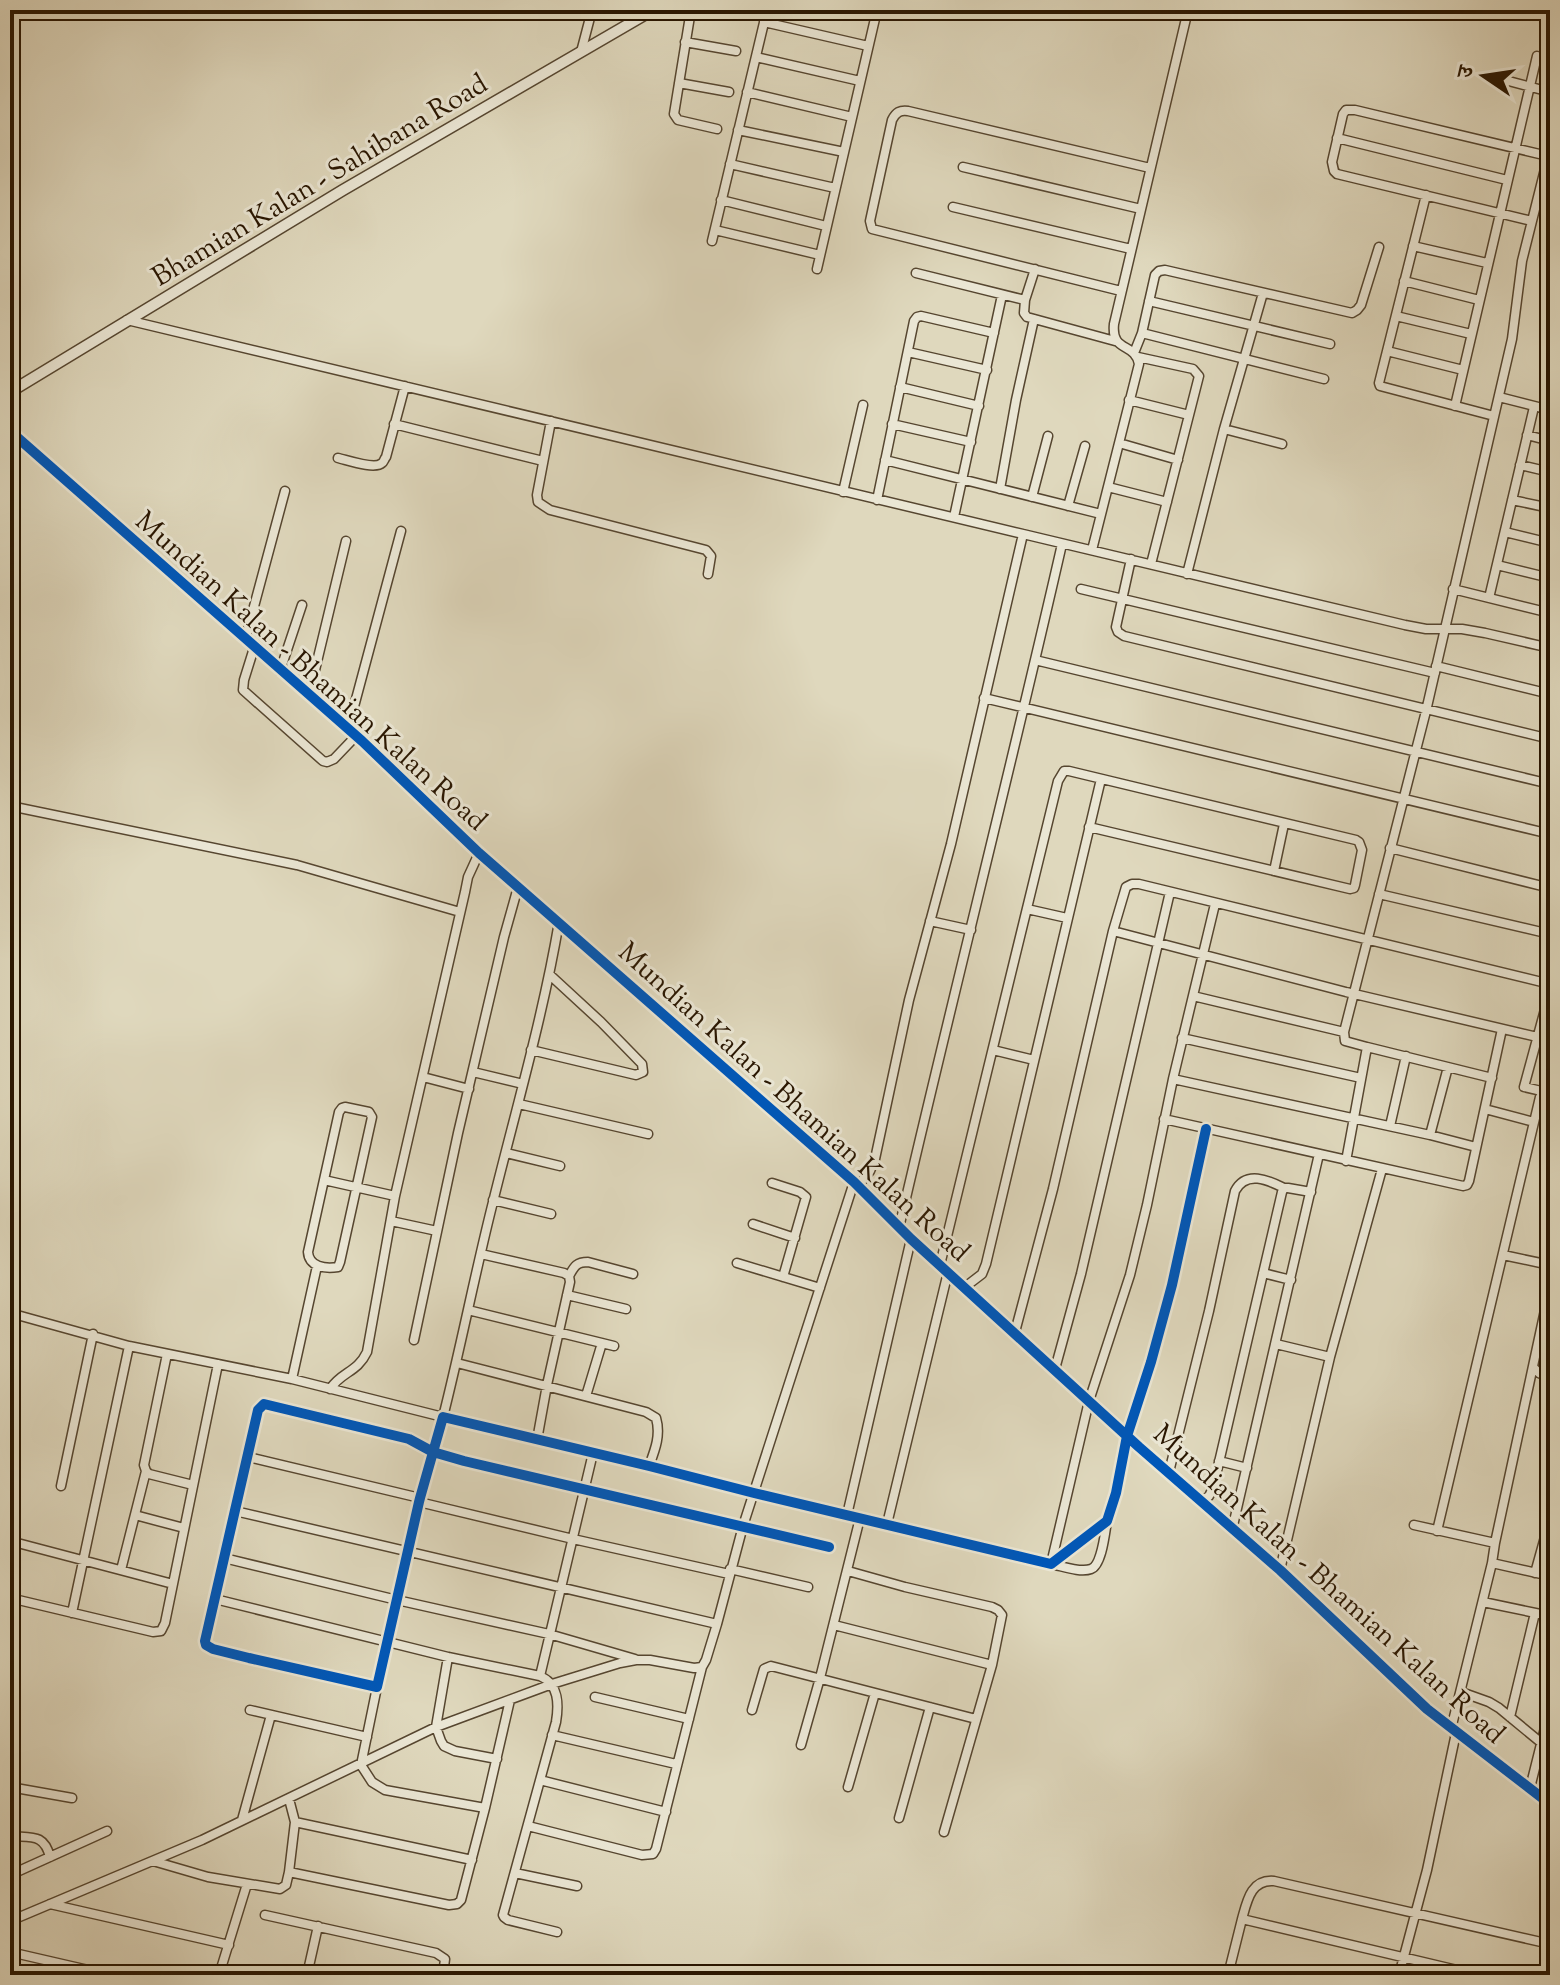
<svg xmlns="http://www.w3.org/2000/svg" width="1560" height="1985" viewBox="0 0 1560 1985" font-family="'Sorts Mill Goudy','Noto Serif Devanagari',serif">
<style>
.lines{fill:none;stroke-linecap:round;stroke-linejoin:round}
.minor-casing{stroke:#564630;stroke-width:11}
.tertiary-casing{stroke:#564630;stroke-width:13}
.minor{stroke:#eae6d4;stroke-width:8}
.tertiary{stroke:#eae6d4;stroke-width:10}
.cycleway-casing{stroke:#eae6d4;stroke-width:15}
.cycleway{stroke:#0057b8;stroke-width:10}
.labels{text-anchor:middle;stroke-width:6;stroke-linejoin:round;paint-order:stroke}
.street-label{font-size:28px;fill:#291601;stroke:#eae6d4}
</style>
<rect width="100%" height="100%" fill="#dfd8bd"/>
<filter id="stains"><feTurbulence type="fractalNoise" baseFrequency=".0025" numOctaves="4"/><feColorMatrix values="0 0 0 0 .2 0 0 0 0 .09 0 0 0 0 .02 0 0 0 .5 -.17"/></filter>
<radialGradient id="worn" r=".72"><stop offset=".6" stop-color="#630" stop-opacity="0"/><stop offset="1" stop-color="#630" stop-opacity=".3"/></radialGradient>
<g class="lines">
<defs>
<path id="minor" d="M 691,10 L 674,114 L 678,120 L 717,129
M 764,22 L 868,46
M 685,42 L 736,51
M 581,52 L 592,10
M 756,57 L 860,81
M 1501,79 L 1550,92
M 679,83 L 729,92
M 747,92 L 852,117
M 738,130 L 844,152
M 1337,138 L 1507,180
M 730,164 L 835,188
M 963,167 L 1141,209
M 1426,195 L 1379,383 L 1380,386 L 1494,416
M 721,200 L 826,226
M 953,207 L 1131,249
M 1532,221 L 1337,174 L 1334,171 L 1332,162 L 1343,114 L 1346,110 L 1355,110 L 1548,156
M 715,230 L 820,255
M 712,241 L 767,10
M 1413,246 L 1487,263
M 817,269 L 877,10
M 1035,269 L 1025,300 L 1024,313 L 1027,317 L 1115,341
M 916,273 L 1025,300
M 1404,281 L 1479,300
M 1121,291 L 872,229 L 870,221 L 892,120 C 896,112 900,110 908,111 L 1150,168
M 1149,301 L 1330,344
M 1396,316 L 1471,334
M 127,320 L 1023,534
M 1142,333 L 1324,379
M 1387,351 L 1463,370
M 908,352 L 987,370
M 1134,353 L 1142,333 L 1155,275 L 1159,271 L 1165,270 L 1352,313 L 1357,310 L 1361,305 L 1379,247
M 1138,357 L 1193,369 L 1199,376 L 1151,564
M 900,387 L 979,406
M 1499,397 L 1550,410
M 1129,400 L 1189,415
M 1455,406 L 1537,56
M 551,421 L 537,495 L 538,502 L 550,510 L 706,550 L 711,556 L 708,574
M 394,424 L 543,461
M 892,424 L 971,442
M 1224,429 L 1282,444
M 1527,435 L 1550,441
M 1119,443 L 1178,460
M 338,458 C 347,460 375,470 382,463 C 384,462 384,459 386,457 L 405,386
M 885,460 L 1101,514
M 1520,465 L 1550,472
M 1108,487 L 1167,502
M 1000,489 L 1016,400 L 1034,319
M 843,492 L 863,405
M 1032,497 L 1048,436
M 877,500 L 914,321 L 917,317 L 921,316 L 994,333
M 1512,500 L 1550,508
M 1068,506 L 1085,446
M 954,517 L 1002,295
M 1505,532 L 1550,543
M 1092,550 L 1139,364 C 1135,342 1111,353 1114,324 L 1188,10
M 1131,559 L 1116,627 L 1118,632 L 1124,636 L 1550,739
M 1497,565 L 1550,578
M 1187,574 L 1224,429 L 1263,293
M 1081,589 L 1435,673
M 1453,589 L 1550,613
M 1489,598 L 1534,407
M 245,640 L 285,491
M 254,648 L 244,680 L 243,690 L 323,761 L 327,762 L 334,759 L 356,736
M 1035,660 L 1550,784
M 1436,666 L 1550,694
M 280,671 L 302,605
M 309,695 L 346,541
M 984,698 L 1550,834
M 348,729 L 401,531
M 10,806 L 297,865 L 460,912
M 1390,848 L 1550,888
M 1274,871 L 1284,824
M 1379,894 L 1550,934
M 1027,909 L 1067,918
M 930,921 L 971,930
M 1113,931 L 1126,887 L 1132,884 L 1139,884 L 1550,984
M 1550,991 L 1524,1087 L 1550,1093
M 1193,996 L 1344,1032 L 1345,1041 L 1367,1047 L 1346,1161
M 1344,1032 L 1426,711 L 1512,339 L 1522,261 L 1550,149
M 1182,1038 L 1361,1078
M 1367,1047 L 1492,1078
M 531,1050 L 636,1075 L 643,1072 L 642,1064 L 601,1022 L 550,975
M 993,1050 L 1034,1060
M 473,1072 L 523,1084
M 423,1077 L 469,1089
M 1173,1079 L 1430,1135 L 1476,1147
M 519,1104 L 648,1134
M 345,1107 L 369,1112 L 372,1117 L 340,1262 L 338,1267 C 325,1269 309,1267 308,1252 L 339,1112 L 342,1108 Z
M 1485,1109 L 1534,1122
M 1164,1119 L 1463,1186 L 1467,1185 L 1469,1181 L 1502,1029
M 1390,1126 L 1406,1056
M 1430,1135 L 1448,1067
M 506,1153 L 560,1166
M 324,1180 L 395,1196
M 772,1183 L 800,1192 L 806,1197 L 783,1277
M 858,1186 L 870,1171 L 875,1159 L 909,1000 L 951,844 L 1023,534 L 1405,625 L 1426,629 L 1462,629 L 1485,633 L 1550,648
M 493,1200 L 551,1214
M 391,1221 L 437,1231
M 753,1224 L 795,1238
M 899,1228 C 952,999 1010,772 1062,544
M 481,1254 L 564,1273 L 569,1276 L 570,1282 L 547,1385 L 537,1440
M 1503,1255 L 1550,1265
M 737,1263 L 820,1288
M 940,1265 L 1058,781 L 1064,771 L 1069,771 L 1356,840 L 1359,842 L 1362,850 L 1355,885 L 1354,888 L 1350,889 L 1089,827
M 1263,1273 L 1291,1280
M 569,1276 C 574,1267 576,1262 588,1262 L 633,1274
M 965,1287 L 982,1274 L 986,1264 L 1101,779
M 567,1295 L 626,1309
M 468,1310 L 614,1346
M 10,1313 L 129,1346 L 292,1379 L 443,1417 C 461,1346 475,1273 493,1202 C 516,1109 543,1016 559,922
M 1015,1332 L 1053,1189 L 1113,931 L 1346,992 L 1550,1040
M 414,1340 L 458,1133 L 504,937 L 518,887
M 1276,1344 L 1330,1357
M 167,1354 L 144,1465 L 146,1471 L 149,1474 L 193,1485
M 457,1363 L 646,1412 L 656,1418 C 661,1435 655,1450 649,1466
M 1533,1367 L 1539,1373 L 1550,1378
M 1055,1369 L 1081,1274 L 1170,892
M 292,1379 L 317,1266
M 330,1389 C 342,1371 357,1373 367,1352 L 395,1196 L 465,892 L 468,877 L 479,853
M 586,1396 L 602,1343
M 248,1457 L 420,1498
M 1219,1461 L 1247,1468
M 1169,1472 L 1209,1311 L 1235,1191 C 1246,1170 1268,1180 1284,1188
M 61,1486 L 93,1334
M 1201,1501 L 1209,1496 L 1213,1488 L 1282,1192 L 1284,1188 L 1288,1188 L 1311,1192
M 419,1502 L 573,1539 L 729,1574
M 235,1511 L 717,1624
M 135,1515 L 184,1528
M 847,1515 L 911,1239
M 1107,1521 C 1105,1532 1102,1565 1091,1569 C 1080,1573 1062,1566 1051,1564 L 1089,1401 L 1130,1275 L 1147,1205 L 1173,1079 L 1215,904
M 887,1524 L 948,1272
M 1414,1525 L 1495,1543 L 1492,1563
M 1232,1530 L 1319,1154
M 1437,1531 L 1540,1097 L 1544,1093
M 10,1541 L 173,1584
M 1495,1543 L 1550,1287
M 829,1547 L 464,1461 L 433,1452 L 409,1439 L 264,1404 L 258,1410 L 205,1641 L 206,1645 L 213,1649 L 249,1658 L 377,1687 L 419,1502 L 420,1498 L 443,1417 L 649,1466 L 754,1493 L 1051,1564 L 1107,1521 L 1116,1493 L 1127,1436 L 1151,1362 L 1172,1285 L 1206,1129
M 224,1558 L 397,1600 L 549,1634 L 635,1659
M 730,1569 L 808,1587
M 121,1570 L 146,1471
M 1280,1570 L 1330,1357 L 1382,1169
M 848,1571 L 905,1587 L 992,1607 L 998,1610 L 1002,1615 L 992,1665 L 944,1832
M 1535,1573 L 1550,1519
M 10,1598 L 153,1632 L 161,1631 L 165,1623 L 218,1364
M 215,1599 L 448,1657 L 540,1676 C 559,1684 559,1704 556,1722 L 503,1915 L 504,1917 L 508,1920 L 557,1932
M 1483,1602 L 1550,1616
M 72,1613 L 129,1346
M 834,1625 L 992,1665
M 448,1657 L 436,1727 L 441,1741 L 444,1746 L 455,1751 L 497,1759
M 540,1676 L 593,1453
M 377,1687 L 361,1765 L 372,1782 L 385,1790 L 485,1808
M 1461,1692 L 1489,1702 L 1499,1708 L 1550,1750
M 595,1697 L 689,1719
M 250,1710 L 367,1737
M 752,1710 L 764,1669 L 771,1666 L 976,1719
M 1510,1717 L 1535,1613
M 1451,1729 L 1492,1563 L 1550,1576
M 552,1735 L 676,1764
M 801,1745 L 820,1678 L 860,1518
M 540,1780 L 666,1812
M 10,1787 L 72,1798
M 848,1787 L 875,1693
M 1530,1788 L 1550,1708
M 899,1818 L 930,1707
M 242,1820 L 271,1715
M 295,1822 L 472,1860
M 528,1826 L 642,1855 L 653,1854 L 656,1849 L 702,1667
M 10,1836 C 31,1838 44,1833 50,1857
M 153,1861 L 208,1877 L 280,1889 L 286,1885 L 289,1872 L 449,1905 L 457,1904 L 461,1900 L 485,1808 L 510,1700
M 289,1872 L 295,1822 L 289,1799
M 515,1873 L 577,1886
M 10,1875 L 107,1831
M 50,1904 L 229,1945
M 265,1915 L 436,1953 L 445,1959 L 443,1975
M 1242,1919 C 1247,1901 1251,1879 1274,1881 L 1550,1944
M 10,1921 L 202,1840 L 436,1727 L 552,1684 L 620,1663 L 636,1660 L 650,1660 L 694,1668 L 702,1667 L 706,1660 L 717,1624 L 743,1526 L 854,1182
M 10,1952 L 110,1975
M 307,1972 L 321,1975
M 219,1975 L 247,1884
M 307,1975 L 318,1926
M 1228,1975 L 1242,1919 L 1478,1975
M 1399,1975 L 1427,1870 L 1456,1733"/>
<path id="tertiary" d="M 10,392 L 343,190 L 653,10
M 10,431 L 362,741 L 479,853 L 854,1182 L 911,1239 L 1139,1447 L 1280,1570 L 1427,1709 L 1550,1804"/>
</defs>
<use href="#minor" class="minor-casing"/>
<use href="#tertiary" class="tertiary-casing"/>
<use href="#minor" class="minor"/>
<use href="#tertiary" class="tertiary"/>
<defs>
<path id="cycleway" d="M 10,431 L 362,741 L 479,853 L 854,1182 L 911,1239 L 1139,1447 L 1280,1570 L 1427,1709 L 1550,1804
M 829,1547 L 464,1461 L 433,1452 L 409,1439 L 264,1404 L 258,1410 L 205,1641 L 206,1645 L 213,1649 L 249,1658 L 377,1687 L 419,1502 L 420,1498 L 443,1417 L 649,1466 L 754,1493 L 1051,1564 L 1107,1521 L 1116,1493 L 1127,1436 L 1151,1362 L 1172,1285 L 1206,1129"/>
</defs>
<use href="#cycleway" class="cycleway-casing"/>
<use href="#cycleway" class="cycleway"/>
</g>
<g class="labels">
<g class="street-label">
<text transform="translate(319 179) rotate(-31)" y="10">Bhamian Kalan - Sahibana Road</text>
<text transform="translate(312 670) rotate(42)" y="10">Mundian Kalan - Bhamian Kalan Road</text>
<text transform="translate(795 1101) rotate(42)" y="10">Mundian Kalan - Bhamian Kalan Road</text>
<text transform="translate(1330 1583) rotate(42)" y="10">Mundian Kalan - Bhamian Kalan Road</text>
</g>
</g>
<rect width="1560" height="1985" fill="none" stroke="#dfd8bd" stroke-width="40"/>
<rect x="12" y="12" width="1536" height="1961" fill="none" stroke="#291601" stroke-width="4"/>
<rect x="20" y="20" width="1520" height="1945" fill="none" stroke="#291601" stroke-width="2"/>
<g transform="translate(1484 76) rotate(283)" stroke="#eae6d4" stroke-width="6" paint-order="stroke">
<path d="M0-6L14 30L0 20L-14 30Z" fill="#291601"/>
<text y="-12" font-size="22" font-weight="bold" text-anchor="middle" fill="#291601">उ</text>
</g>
<rect width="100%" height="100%" filter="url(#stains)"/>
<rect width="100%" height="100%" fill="url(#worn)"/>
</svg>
